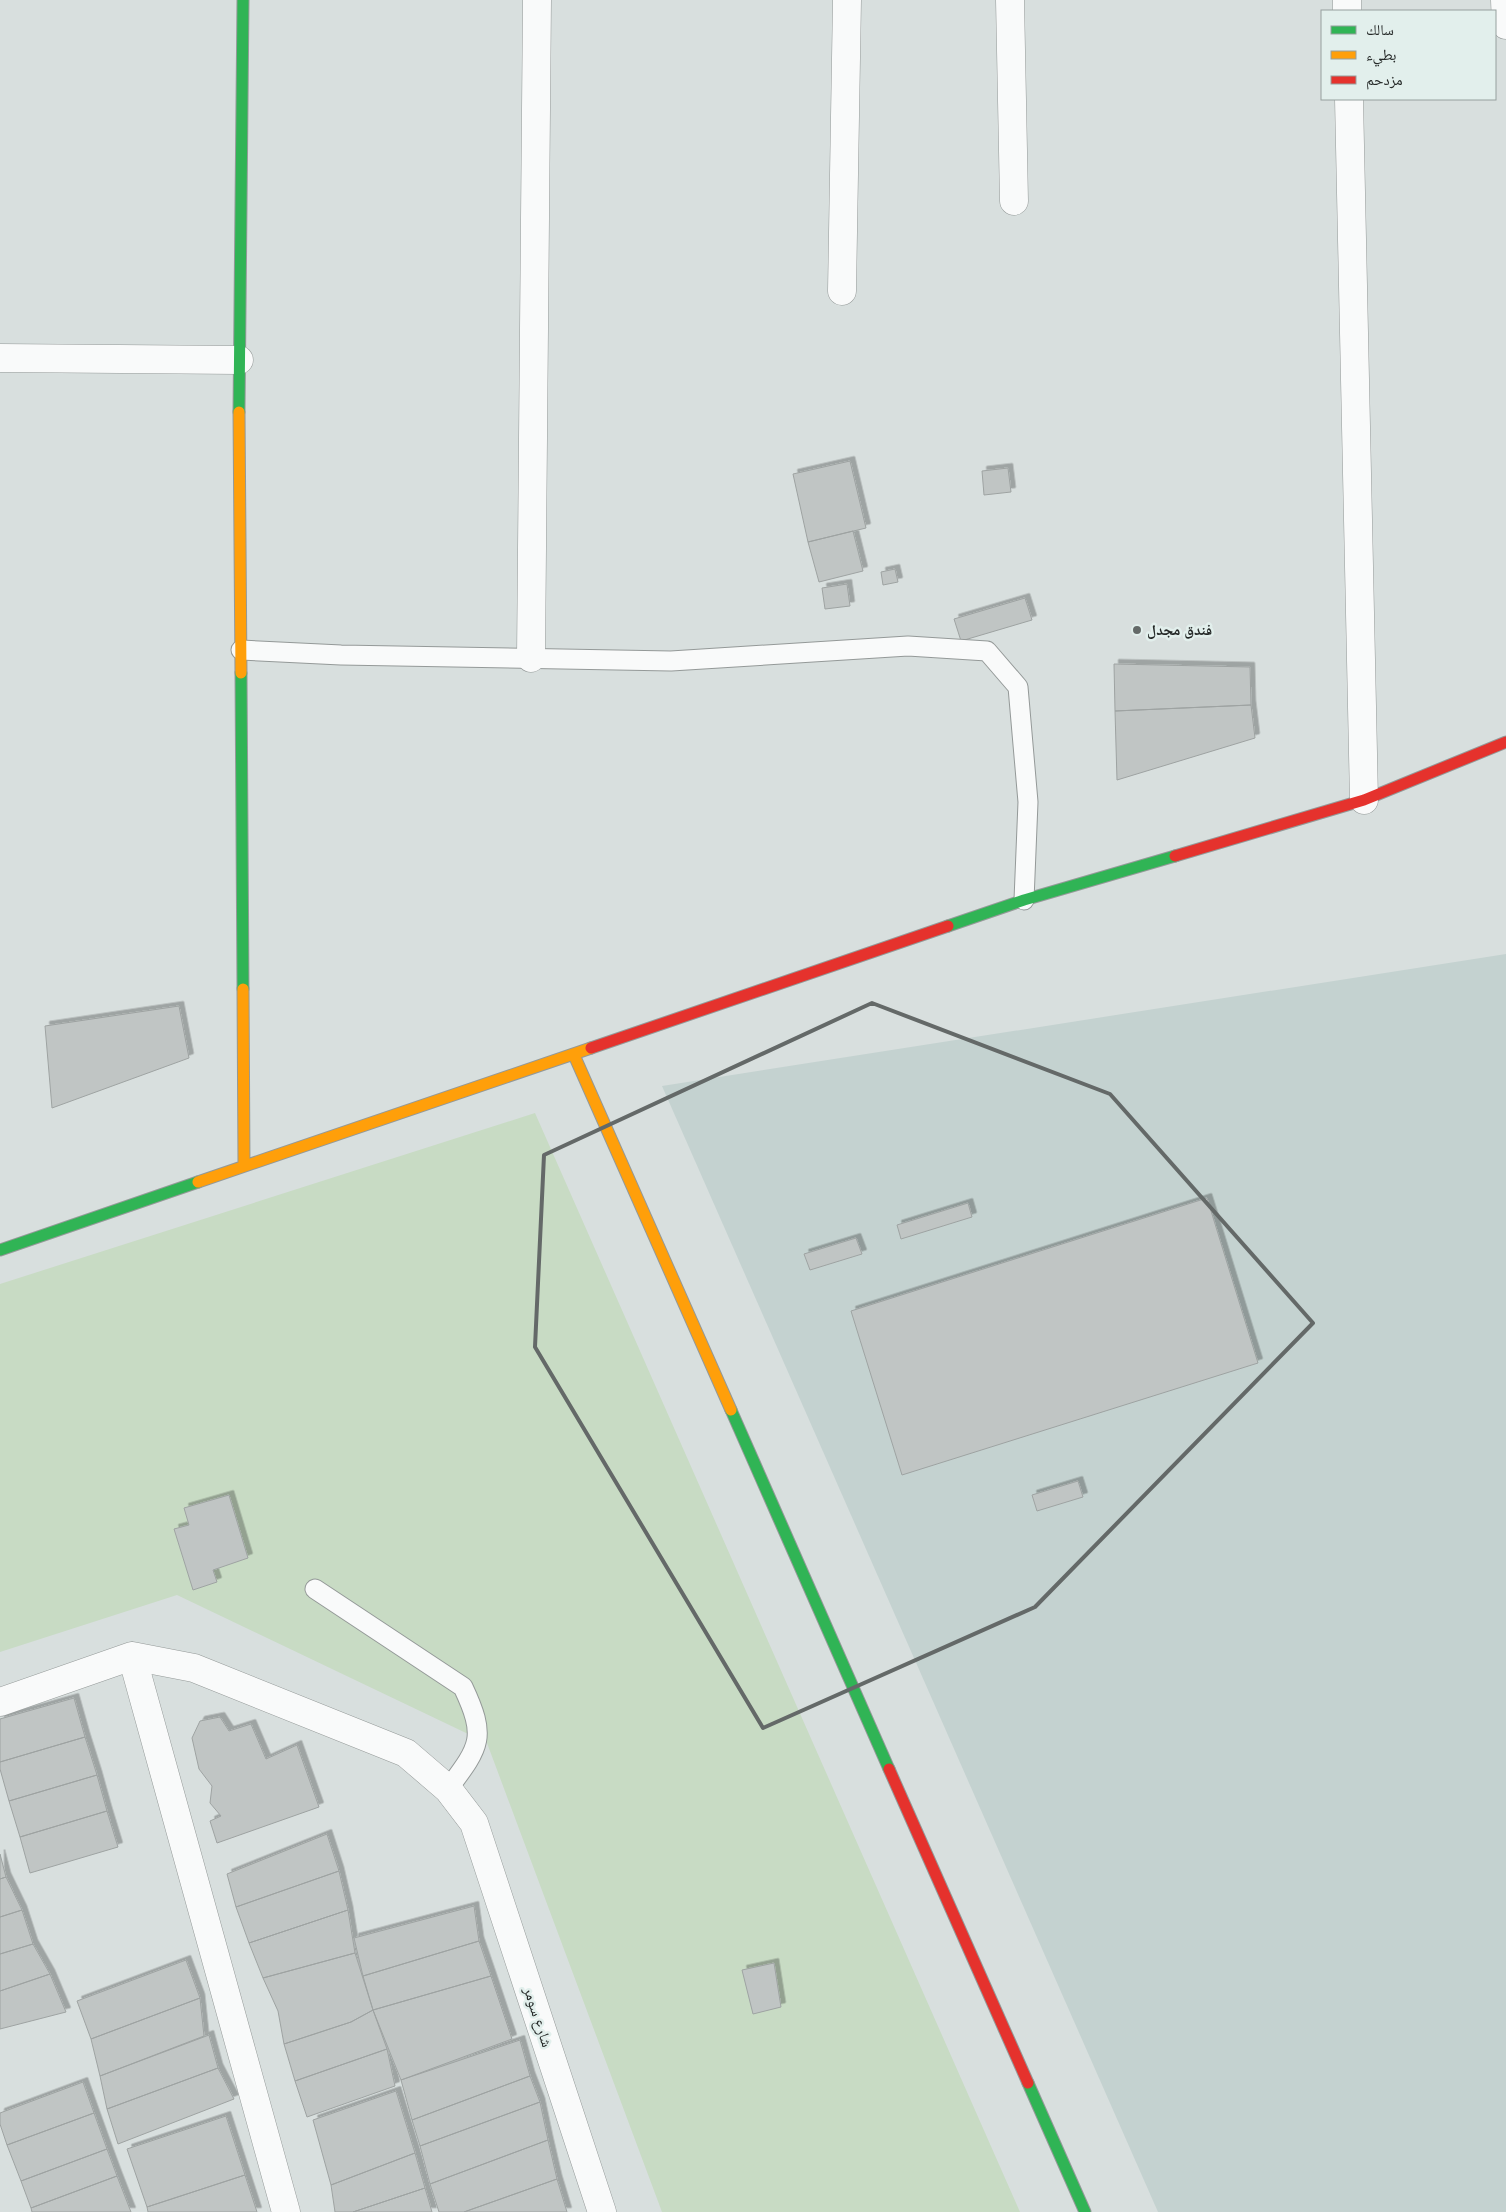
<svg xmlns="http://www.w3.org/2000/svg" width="1506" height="2212" viewBox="0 0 1506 2212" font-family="'Open Sans','Noto Naskh Arabic',sans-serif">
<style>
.built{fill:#c4d2d0}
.green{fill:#c8dbc4}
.building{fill:#c0c5c4;stroke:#9ea3a2;filter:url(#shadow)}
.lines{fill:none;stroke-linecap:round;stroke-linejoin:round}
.lane-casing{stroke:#949998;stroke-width:21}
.street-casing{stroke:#949998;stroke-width:29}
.fast-casing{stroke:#949998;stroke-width:13}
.slow-casing{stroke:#949998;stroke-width:13}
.jam-casing{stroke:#949998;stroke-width:13}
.lane{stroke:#f9fafa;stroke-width:19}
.street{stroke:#f9fafa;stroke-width:28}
.fast{stroke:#30b455;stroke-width:11}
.slow{stroke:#ff9f0a;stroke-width:11}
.jam{stroke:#e5322d;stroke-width:11}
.marked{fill:none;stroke:#646968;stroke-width:4;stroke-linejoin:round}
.poi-dot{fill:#646968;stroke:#e2efec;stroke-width:2}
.labels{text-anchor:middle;stroke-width:5;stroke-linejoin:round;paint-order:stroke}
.poi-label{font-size:15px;font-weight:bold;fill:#252928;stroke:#e2efec;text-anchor:start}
.street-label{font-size:15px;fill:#252928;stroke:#e2efec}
</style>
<defs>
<filter id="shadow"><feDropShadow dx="4.5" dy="-4.5" stdDeviation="0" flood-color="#0004"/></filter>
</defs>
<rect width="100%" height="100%" fill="#d8dfde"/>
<path class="built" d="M 1506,954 L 1506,2212 L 1158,2212 L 662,1086 Z"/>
<path class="green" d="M 535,1113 L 1020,2212 L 662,2212 L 487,1743 L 177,1595 L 0,1652 L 0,1284 Z"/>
<path class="building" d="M 850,461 L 866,528 L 808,542 L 793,474 Z
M 1008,468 L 1011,492 L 984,495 L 982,471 Z
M 853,531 L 863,571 L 819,582 L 808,542 Z
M 895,569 L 898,582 L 883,585 L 881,572 Z
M 847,584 L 850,606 L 825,609 L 822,588 Z
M 1025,598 L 1032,620 L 961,641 L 954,619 Z
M 1114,664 L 1250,667 L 1251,705 L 1115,711 Z
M 1251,705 L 1255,738 L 1117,780 L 1115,711 Z
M 179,1006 L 189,1058 L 52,1108 L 45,1026 Z
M 1207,1198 L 1258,1363 L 902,1475 L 851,1311 Z
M 968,1203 L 972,1217 L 901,1239 L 897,1225 Z
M 856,1238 L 862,1254 L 810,1270 L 804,1254 Z
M 1078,1481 L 1083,1497 L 1037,1511 L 1032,1495 Z
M 229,1495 L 248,1558 L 213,1570 L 217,1582 L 193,1590 L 174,1529 L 189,1525 L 184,1508 Z
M 74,1698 L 85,1737 L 0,1762 L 0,1719 Z
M 220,1717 L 229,1731 L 251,1724 L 266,1759 L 297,1745 L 319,1807 L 217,1843 L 210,1821 L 221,1816 L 210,1803 L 212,1786 L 199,1769 L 192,1738 L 200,1721 Z
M 85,1737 L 97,1775 L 9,1801 L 0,1769 L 0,1762 Z
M 97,1775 L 107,1811 L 20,1837 L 9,1801 Z
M 107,1811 L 118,1847 L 30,1873 L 20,1837 Z
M 327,1834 L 339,1871 L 236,1907 L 227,1874 Z
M 0,1854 L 6,1877 L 0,1879 Z
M 339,1871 L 348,1910 L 249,1943 L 236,1907 Z
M 6,1877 L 22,1910 L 0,1917 L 0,1879 Z
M 474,1906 L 479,1941 L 363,1976 L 354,1938 Z
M 22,1910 L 33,1944 L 0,1954 L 0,1917 Z
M 348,1910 L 355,1953 L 263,1978 L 249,1943 Z
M 479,1941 L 491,1976 L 373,2010 L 363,1976 Z
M 33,1944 L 50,1974 L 0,1991 L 0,1954 Z
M 355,1953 L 373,2010 L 351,2022 L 284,2044 L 278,2011 L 263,1978 Z
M 186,1960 L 200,1998 L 91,2039 L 77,2001 Z
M 774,1963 L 781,2007 L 753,2014 L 742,1970 Z
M 50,1974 L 66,2012 L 0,2029 L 0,1991 Z
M 491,1976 L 512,2039 L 401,2080 L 373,2010 Z
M 200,1998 L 204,2036 L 100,2076 L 91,2039 Z
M 373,2010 L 387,2049 L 295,2081 L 284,2044 L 351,2022 Z
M 209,2035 L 218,2068 L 107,2109 L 100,2076 Z
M 520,2040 L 530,2076 L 412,2120 L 401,2080 Z
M 387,2049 L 395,2086 L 307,2117 L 295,2081 Z
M 218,2068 L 234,2099 L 118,2144 L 107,2109 Z
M 530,2076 L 540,2102 L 420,2146 L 412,2120 Z
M 83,2082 L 94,2113 L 7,2145 L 0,2124 L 0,2113 Z
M 396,2091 L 415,2153 L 331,2185 L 313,2120 Z
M 540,2102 L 548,2140 L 430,2184 L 420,2146 Z
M 94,2113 L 107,2149 L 21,2181 L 7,2145 Z
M 226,2116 L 245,2175 L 147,2207 L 127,2149 Z
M 548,2140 L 557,2179 L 464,2212 L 439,2212 L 430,2184 Z
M 107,2149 L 117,2176 L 31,2208 L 21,2181 Z
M 415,2153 L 425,2188 L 353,2212 L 335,2212 L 331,2185 Z
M 245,2175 L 257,2212 L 148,2212 L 147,2207 Z
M 117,2176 L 131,2212 L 32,2212 L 31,2208 Z
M 557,2179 L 567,2212 L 464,2212 Z
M 425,2188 L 432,2212 L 353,2212 Z"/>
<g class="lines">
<defs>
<path id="lane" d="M 241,650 L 341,655 L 671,661 L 908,646 L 987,651 L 1018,687 L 1028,802 L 1024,900
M 315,1589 L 463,1687 C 487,1738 480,1746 448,1789"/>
<path id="street" d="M 1010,0 L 1014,201
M 1347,0 L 1347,11
M 1505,0 L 1506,25
M 1349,99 L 1364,800
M 842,291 L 847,0
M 0,358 L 239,360
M 531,658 L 537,0
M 132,1656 L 286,2212
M 0,1702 L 132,1656 L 194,1668 L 406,1753 L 448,1789 L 474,1823 L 602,2212"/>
<path id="fast" d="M 239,412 L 243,0
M 241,673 L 243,989
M 948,926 L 1024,900 L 1175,856
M 0,1250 L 198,1182
M 731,1410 L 889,1769
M 1028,2083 L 1085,2212"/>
<path id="slow" d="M 239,412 L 241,673
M 243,989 L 244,1166
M 574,1055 L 731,1410
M 198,1182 L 591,1048"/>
<path id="jam" d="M 1175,856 L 1364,800 L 1506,742
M 591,1048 L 948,926
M 889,1769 L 1028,2083"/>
</defs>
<use href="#lane" class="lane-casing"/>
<use href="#street" class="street-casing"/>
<use href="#fast" class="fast-casing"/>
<use href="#slow" class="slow-casing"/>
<use href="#jam" class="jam-casing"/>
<use href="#lane" class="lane"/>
<use href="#street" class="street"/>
<use href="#fast" class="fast"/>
<use href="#slow" class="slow"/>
<use href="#jam" class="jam"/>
</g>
<path class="marked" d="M 872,1003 L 1110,1094 L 1313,1323 L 1035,1607 L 763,1728 L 535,1347 L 544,1155 Z"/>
<circle class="poi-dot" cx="1137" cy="630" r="5"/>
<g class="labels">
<g class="poi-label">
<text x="1147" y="635">فندق مجدل</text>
</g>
<g class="street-label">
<text transform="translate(538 2017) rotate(72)" y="5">شارع سومر</text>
</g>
</g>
<rect x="1321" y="10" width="175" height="90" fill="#e2efec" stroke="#96a09e"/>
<rect x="1331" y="26" width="25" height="8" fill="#30b455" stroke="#96a09e"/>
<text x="1366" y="35" font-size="15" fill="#252928">سالك</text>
<rect x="1331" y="51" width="25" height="8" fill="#ff9f0a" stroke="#96a09e"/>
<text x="1366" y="60" font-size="15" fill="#252928">بطيء</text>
<rect x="1331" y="76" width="25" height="8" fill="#e5322d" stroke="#96a09e"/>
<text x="1366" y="85" font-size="15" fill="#252928">مزدحم</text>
</svg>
